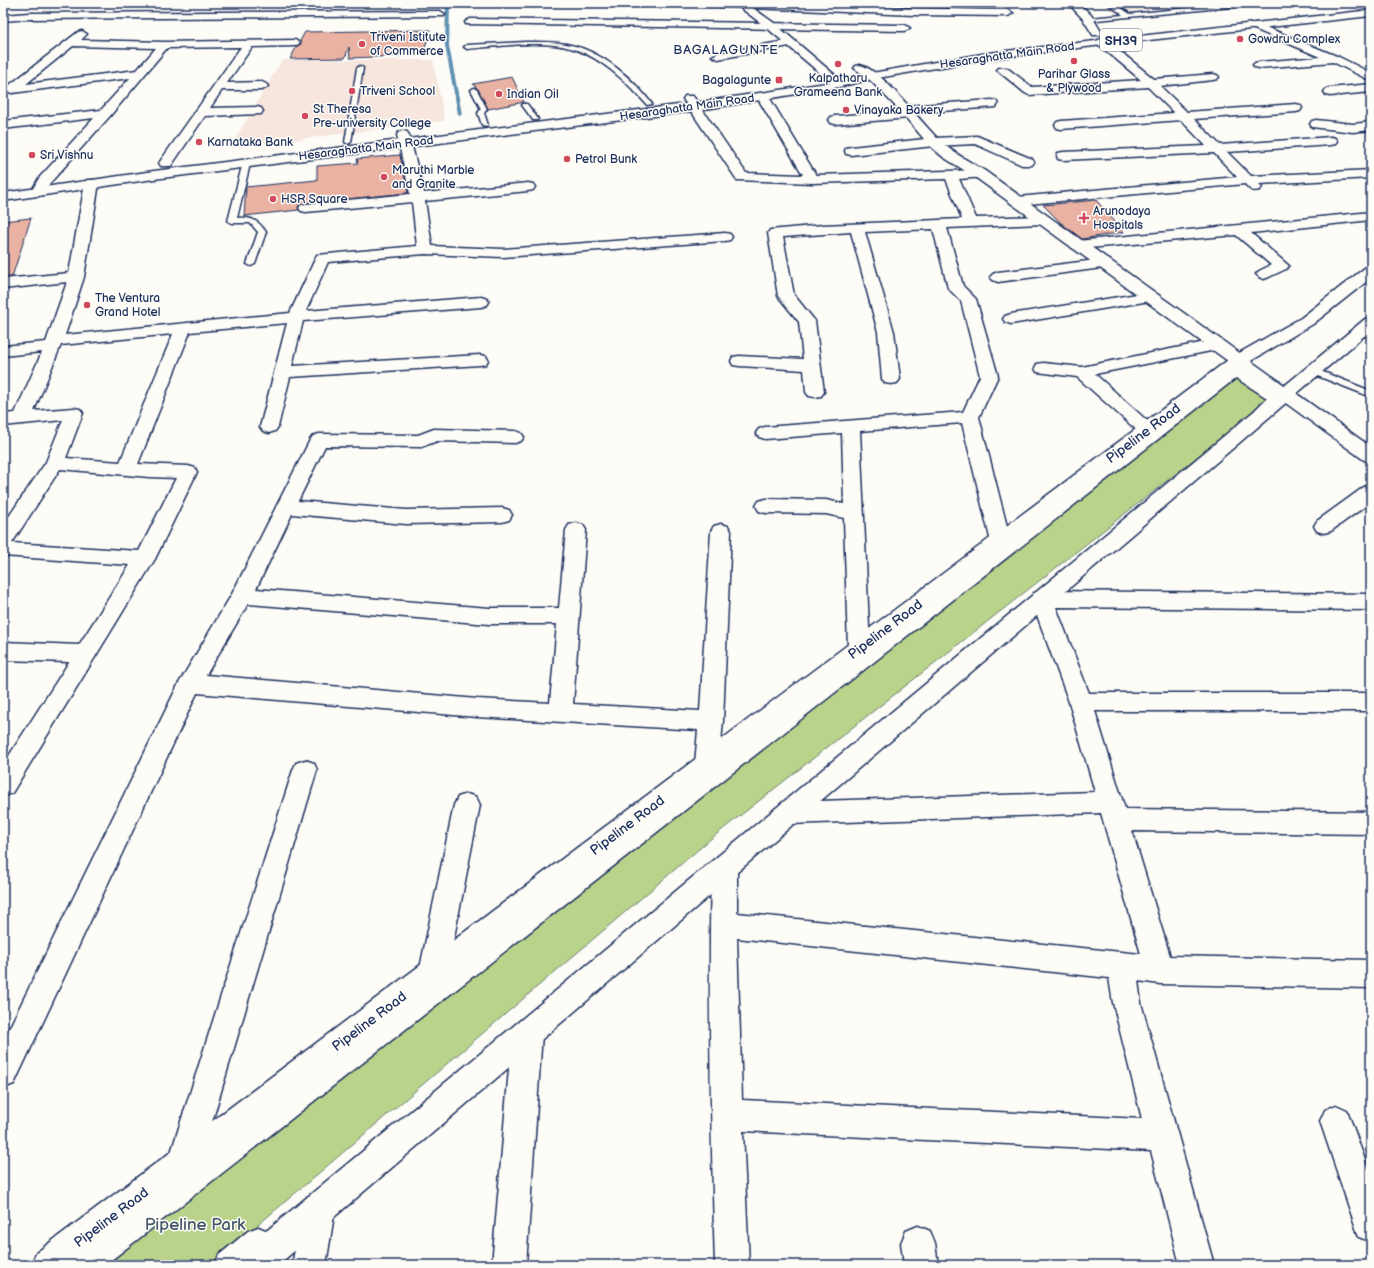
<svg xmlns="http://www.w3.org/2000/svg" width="1374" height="1268" viewBox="0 0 1374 1268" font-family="'Balsamiq Sans',sans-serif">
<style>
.built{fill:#f7e6de}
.green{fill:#bad38a;stroke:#6a8174}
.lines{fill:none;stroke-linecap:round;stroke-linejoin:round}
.stream{fill:#5e91b3;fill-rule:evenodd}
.building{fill:#eab2a2;stroke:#1b2f5e}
.service-casing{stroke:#1b2f5e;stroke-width:3}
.pedestrian-casing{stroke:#1b2f5e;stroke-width:3}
.minor-casing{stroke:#1b2f5e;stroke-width:3}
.tertiary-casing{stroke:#1b2f5e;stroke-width:3}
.secondary-casing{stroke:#1b2f5e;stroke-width:3}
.primary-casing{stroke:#1b2f5e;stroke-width:3}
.service{fill:#fdfcf7;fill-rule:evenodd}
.pedestrian{fill:#fdfcf7;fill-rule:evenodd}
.minor{fill:#fdfcf7;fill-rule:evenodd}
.tertiary{fill:#fdfcf7;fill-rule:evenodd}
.secondary{fill:#fdfcf7;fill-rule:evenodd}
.primary{fill:#fdfcf7;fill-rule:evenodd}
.poi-dot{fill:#d1495b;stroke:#fdfcf7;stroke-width:1.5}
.labels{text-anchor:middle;stroke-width:3;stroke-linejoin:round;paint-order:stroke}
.far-poi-label{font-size:12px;fill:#1b2f5e;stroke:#fdfcf7;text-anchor:start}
.far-street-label{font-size:12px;fill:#1b2f5e;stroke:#fdfcf7}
.shield{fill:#fdfcf7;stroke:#5f6c8c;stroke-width:1}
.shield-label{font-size:13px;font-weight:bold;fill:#1b2f5e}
.far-quarter-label{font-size:13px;letter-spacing:1px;fill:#1b2f5e;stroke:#fdfcf7}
.street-label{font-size:14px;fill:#1b2f5e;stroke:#fdfcf7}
.near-park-label{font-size:17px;fill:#435869;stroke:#fdfcf7}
</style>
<rect width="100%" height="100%" fill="#fdfcf7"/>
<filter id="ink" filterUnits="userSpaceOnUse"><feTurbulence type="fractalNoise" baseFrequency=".025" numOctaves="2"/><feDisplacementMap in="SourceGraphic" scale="8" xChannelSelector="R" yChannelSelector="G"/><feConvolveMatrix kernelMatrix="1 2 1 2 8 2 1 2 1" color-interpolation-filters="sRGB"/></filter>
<g filter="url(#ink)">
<path class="built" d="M 1101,3 L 1182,3 L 1186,5 L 1114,13 Z
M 282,60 L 433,60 L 445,121 L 230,148 Z"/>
<path class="green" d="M 1237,368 L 1276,395 L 713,837 L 211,1265 L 75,1265 Z"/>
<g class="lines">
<path class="stream" d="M 446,3 L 450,3 L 449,46 L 462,114 L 460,115 L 458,114 L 445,46 Z"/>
</g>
<path class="building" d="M 430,30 L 423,55 L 350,58 L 349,47 L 345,58 L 290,59 L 297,46 L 301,44 L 300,41 L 305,32 Z
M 512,77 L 524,102 L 488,109 L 478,89 L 473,84 Z
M 400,155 L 408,193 L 306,203 L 300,204 L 298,207 L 299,210 L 244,216 L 246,187 L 317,180 L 317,166 L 358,163 L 357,159 Z
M 1096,200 L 1124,232 L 1082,239 L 1061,223 L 1043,205 Z
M 31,218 L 12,277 L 3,277 L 3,221 Z"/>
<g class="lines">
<defs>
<path id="service" d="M 1107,3 L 1114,3 L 1130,14 L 1236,3 L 1255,3 L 1252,5 L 1087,21 L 1087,19 L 1089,18 L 1123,15 Z
M 525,42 C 540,42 556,41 571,45 C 603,52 633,79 652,104 L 647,105 C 629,84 604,60 577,50 C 546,39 500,46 467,49 L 464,47 L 467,45 Z
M 360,66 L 363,68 L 351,142 L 348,144 L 345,142 L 357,68 Z
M 474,88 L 477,90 L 487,109 L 484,113 L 488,125 L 487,126 L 482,125 L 478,113 L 481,109 L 471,90 Z
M 523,104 L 527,104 L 538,119 L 537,120 L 533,120 L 522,105 Z
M 243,162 L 249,162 L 250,164 L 237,218 C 251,217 258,220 266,232 L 255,264 L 251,266 L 247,264 L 258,232 L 250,223 L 232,223 L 228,221 Z
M 1360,328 L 1371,332 L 1371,338 L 1357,333 L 1356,331 Z
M 1313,368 L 1371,391 L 1371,397 L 1310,373 L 1308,371 Z"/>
<path id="pedestrian" d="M 1236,367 L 1241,368 L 1281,395 L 1283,398 C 1277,406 1267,416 1257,413 L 1255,410 L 1267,398 L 1236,378 L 105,1265 L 69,1265 L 73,1255 L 1231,368 Z
M 258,1227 L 268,1231 L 272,1241 L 268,1251 L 251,1265 L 215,1265 L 219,1255 L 248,1231 Z"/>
<path id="minor" d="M 700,3 C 803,3 905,9 1008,10 L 1013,13 L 1008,16 L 914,15 L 705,6 Z
M 1068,3 L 1079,3 L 1091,15 L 1102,33 L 1101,35 L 1093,35 L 1083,19 Z
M 440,11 L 445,14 L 444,16 L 29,19 L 3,21 L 3,15 L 29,13 Z
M 470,19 L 905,25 L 910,28 L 905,31 L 466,24 L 465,22 Z
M 1256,23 L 1339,57 L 1371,73 L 1371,81 L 1333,62 L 1259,68 L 1255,67 L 1253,65 L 1255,63 L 1259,62 L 1320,57 L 1252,28 L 1251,26 L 1252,24 Z
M 82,31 L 87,34 L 81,40 L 164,42 L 295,40 L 300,43 L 295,46 L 252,47 L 227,83 L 262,82 L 266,84 L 268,86 L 266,88 L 262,90 L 222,90 L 210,108 L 257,107 L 261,108 L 263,111 L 261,114 L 205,116 L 171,166 L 161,166 L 159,163 L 241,47 L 167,48 L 110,116 L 50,183 L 43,195 L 38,196 L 33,195 L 31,192 L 39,178 L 94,118 L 3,129 L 3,121 L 101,110 L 130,78 L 12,93 L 7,91 L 5,89 L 7,87 L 78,32 ZM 73,46 L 156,48 L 137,70 L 26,84 Z
M 1102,39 L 1106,40 L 1154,79 L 1213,74 L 1217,75 L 1219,77 L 1217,79 L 1213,80 L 1160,86 L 1187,112 L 1296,104 L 1300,105 L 1302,108 L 1300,111 L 1296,112 L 1194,119 L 1220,145 L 1331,137 L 1335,138 L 1337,141 L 1335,144 L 1331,145 L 1227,152 L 1251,176 L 1371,170 L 1371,178 L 1259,184 L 1262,187 L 1260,190 C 1252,192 1250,190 1245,184 L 1017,205 L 1012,204 L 1010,201 L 1012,198 L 1017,197 L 1237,177 L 1214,153 L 1063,160 L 1058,159 L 1057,156 L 1058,153 L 1063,152 L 1206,146 L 1181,120 L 1061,129 L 1057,128 L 1055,125 L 1057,122 L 1061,121 L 1174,113 L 1148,87 L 1029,95 L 1025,93 L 997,70 L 999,68 L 1007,68 L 1032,87 L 1141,80 L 1098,44 L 1097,42 L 1098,40 Z
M 791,40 L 796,43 L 795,45 L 718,59 L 712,56 L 718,53 Z
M 1371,84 L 1371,92 L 1330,96 L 1326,95 L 1324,92 L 1326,89 L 1330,88 Z
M 763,93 L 767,94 L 769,97 L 816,175 L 980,170 L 985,171 L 987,174 L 985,177 L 959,179 L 976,218 L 1044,216 L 1049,217 L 1051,220 L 1049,223 L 1044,224 L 947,228 L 963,286 L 976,299 L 998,376 L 979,417 L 1011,542 L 1008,547 L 1001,549 L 994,547 L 991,542 L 962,423 L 860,431 L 870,649 L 867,655 L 859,658 L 851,655 L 848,649 L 844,518 L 826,514 L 766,513 L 759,511 L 756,506 L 759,501 L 766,499 L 826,500 L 844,504 L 842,433 L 765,439 L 759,437 L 756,433 L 759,429 L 765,427 L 963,412 L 980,376 L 961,301 L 948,288 L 933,229 L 865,232 L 894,332 L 900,379 L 897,383 L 891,384 L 885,383 L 882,379 L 878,332 L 851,232 L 783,237 L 794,295 L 815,321 L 824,392 L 821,396 L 815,397 L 809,396 L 806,392 L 804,370 L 739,366 L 733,365 L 731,361 L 733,357 L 739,356 L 803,359 L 799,322 L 778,296 L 768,233 L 770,230 L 823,225 L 962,219 L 946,179 L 812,183 L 737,180 L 683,99 L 685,96 L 693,96 L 746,173 L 803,175 L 757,97 L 759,94 Z
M 992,100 L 996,101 L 998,104 L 996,107 L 915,113 L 914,117 L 910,118 L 835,124 L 831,123 L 829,120 L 831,117 L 835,116 L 901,111 L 902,107 L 906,106 Z
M 1316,120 L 1353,124 L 1371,122 L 1371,130 L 1353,132 L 1312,127 L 1310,124 L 1312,121 Z
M 403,131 L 407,132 L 409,135 L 424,193 L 528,183 L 533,184 L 535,187 L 533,190 L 528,191 L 425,201 L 432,246 L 503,249 L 725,233 L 730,234 L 732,237 L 730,240 L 725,241 L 503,257 L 425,254 L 328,262 L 306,311 L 481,297 L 487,299 L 489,302 L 487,305 L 481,307 L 303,321 L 292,366 L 480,355 L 486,356 L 488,360 L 486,364 L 480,365 L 290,377 L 278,427 L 275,431 L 269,433 L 263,431 L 260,427 L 287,323 L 190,332 L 138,464 L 188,466 L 195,468 L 197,472 L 155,559 L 12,793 L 3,797 L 3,765 L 69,662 L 3,660 L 3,642 L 79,645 L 130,565 L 3,556 L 3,525 L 46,462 L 63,420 L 3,426 L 3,414 L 15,413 L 42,352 L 3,356 L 3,346 L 46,342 L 67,282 L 3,289 L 3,279 L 69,273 L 85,183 L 87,180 L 97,180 L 99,183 L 84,277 L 65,335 L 290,313 L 317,255 L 417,246 L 412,202 L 306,212 L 301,211 L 299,208 L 301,205 L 306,204 L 410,194 L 397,135 L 399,132 ZM 173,334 L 120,462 L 66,458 L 83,413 L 80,409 L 74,408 L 34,411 L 61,345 ZM 60,469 L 149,477 L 176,478 L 139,551 L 12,543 Z
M 977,136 L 1032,159 L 1034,162 L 1032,165 L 1022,165 L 975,144 L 934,146 L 851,155 L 846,154 L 845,151 L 846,148 L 851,147 L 934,138 Z
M 1371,212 L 1371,220 L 1251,233 L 1289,266 L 1286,269 L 1269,277 L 1264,279 L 1259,277 L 1256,274 L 1259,271 L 1271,265 L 1236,235 L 1077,249 L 1072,248 L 1070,245 L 1072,242 L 1077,241 Z
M 1104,259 L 1109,261 L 1112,264 L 1109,267 L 998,282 L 993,280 L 990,277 L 993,274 L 998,272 Z
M 1150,292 L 1156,294 L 1158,297 L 1156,300 L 1011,324 L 1005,322 L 1003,319 L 1005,316 L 1011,314 Z
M 1215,340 L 1221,341 L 1223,345 L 1221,349 L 1095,374 L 1153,426 L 1156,430 L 1153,434 L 1147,436 L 1141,434 L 1077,377 L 1037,372 L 1035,368 L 1037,364 L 1043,363 L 1082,367 Z
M 434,429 L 515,431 L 521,433 L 524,437 L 521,441 L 515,443 L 437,441 L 421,447 L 325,446 L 298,501 L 406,510 L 502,508 L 509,510 L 512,515 L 509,520 L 502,522 L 406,524 L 292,514 L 256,589 L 489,608 L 559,608 L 566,530 L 569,525 L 576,523 L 583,525 L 586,530 L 573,704 L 700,711 L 711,531 L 714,526 L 721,524 L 728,526 L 731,531 L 723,721 L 719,764 L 716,771 L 707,774 L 698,771 L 695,764 L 698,730 L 477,717 L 197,693 L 14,1084 L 3,1088 L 3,1041 L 179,683 L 232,594 L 310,440 L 313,436 L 319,434 L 418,435 ZM 248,604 L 489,624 L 557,624 L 550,703 L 477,699 L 206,675 Z
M 1371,486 L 1371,502 L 1331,531 L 1324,533 L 1317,531 L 1314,526 L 1317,521 L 1364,487 Z
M 1042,591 L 1371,594 L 1371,610 L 1056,607 L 1089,693 L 1371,693 L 1371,711 L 1095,711 L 1125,809 L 1371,812 L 1371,834 L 1132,831 L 1170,956 L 1371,960 L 1371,988 L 1160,984 L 1138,981 L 1141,1003 L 1214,1265 L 1180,1265 L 1151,1151 L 743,1131 L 749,1265 L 715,1265 C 711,1132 708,999 711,867 L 715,859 L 724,855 L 733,859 L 737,867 L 737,913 L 1141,954 L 1101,813 L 789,824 L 780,821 L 776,813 L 780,805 L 789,802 L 1095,792 L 1069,702 L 1031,599 L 1034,593 ZM 737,938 L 1109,978 L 1113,1003 L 1142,1119 L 742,1100 Z
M 305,760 L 314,763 L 317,770 L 200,1162 L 195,1173 L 184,1178 L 173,1173 L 168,1162 L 293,770 L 296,763 Z
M 467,794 L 476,797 L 480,805 L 447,973 L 443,983 L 433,987 L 423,983 L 419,973 L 454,805 L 458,797 Z
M 527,1019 L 537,1024 L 542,1034 L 526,1265 L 492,1265 L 512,1034 L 517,1024 Z
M 1336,1105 L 1347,1110 L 1371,1177 L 1371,1242 L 1359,1237 L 1320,1121 L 1325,1110 Z
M 319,1193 L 331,1197 L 335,1209 L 326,1265 L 292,1265 L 303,1209 L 307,1197 Z
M 918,1226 L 930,1231 L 935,1243 L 938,1265 L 904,1265 L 901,1243 L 906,1231 Z"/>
<path id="tertiary" d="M 734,3 L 746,3 L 774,23 L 843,82 L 845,84 L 843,86 L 835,86 L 766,27 Z
M 860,65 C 883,70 920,122 939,140 C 953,153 969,161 985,171 L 1371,447 L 1371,462 L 1364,460 L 975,177 L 943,157 L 929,145 L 902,113 L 868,78 L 854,68 L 856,66 Z"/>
<path id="secondary" d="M 1371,265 L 1371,278 L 1313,324 L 1244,365 L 76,1265 L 31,1265 L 36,1253 L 1232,357 L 1301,318 L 1366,267 Z
M 1371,317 L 1371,330 L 278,1265 L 235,1265 L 240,1253 L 1365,319 Z"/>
<path id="primary" d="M 1371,10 L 1371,16 L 1102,45 L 988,59 L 872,79 L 839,87 L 694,111 L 154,179 L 3,201 L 3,193 L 154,171 L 694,103 L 839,81 L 872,73 L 988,53 Z"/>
</defs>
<use href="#service" class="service-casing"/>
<use href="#pedestrian" class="pedestrian-casing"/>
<use href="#minor" class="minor-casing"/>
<use href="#tertiary" class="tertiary-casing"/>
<use href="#secondary" class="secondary-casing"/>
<use href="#primary" class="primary-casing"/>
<use href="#service" class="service"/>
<use href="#pedestrian" class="pedestrian"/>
<use href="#minor" class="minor"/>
<use href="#tertiary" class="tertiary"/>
<use href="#secondary" class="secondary"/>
<use href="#primary" class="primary"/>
</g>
</g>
<g class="poi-dot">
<circle cx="1240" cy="39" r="4"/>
<circle cx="362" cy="44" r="4"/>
<circle cx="1074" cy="61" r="4"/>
<circle cx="838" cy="64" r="4"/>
<rect x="775" y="76" width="8" height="8" rx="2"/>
<circle cx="352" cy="91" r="4"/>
<circle cx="499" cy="94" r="4"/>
<circle cx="846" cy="110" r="4"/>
<circle cx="305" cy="116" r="4"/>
<circle cx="199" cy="142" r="4"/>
<circle cx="32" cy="155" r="4"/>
<circle cx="567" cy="159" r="4"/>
<circle cx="384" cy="177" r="4"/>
<circle cx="273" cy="199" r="4"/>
<path d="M1082 212h4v4h4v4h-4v4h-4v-4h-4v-4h4z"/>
<circle cx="87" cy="305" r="4"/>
</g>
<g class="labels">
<g class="far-poi-label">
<text x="370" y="41">Triveni Istitute<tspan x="370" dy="14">of Commerce</tspan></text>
<text x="1248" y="43">Gowdru Complex</text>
<text x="1074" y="78" text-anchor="middle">Parihar Glass<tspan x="1074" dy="14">&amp; Plywood</tspan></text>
<text x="838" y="82" text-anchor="middle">Kalpatharu<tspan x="838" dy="14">Grameena Bank</tspan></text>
<text x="771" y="84" text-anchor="end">Bagalagunte</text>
<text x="360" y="95">Triveni School</text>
<text x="507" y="98">Indian Oil</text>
<text x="313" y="113">St Theresa<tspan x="313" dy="14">Pre-university College</tspan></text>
<text x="854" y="114">Vinayaka Bakery</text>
<text x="207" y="146">Karnataka Bank</text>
<text x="40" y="159">Sri Vishnu</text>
<text x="575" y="163">Petrol Bunk</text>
<text x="392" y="174">Maruthi Marble<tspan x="392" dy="14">and Granite</tspan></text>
<text x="281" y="203">HSR Square</text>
<text x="1093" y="215">Arunodaya<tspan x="1093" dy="14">Hospitals</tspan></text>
<text x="95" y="302">The Ventura<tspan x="95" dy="14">Grand Hotel</tspan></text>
</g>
<g class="far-street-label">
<text transform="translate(1007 55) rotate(-8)" y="4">Hesaraghatta Main Road</text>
<text transform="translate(687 107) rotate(-8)" y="4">Hesaraghatta Main Road</text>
<text transform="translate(366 148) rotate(-7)" y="4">Hesaraghatta Main Road</text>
</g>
<rect class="shield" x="1100" y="29" width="42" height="22" rx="3"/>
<g class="shield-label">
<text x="1121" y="45">SH39</text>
</g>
<g class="far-quarter-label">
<text x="726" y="54">BAGALAGUNTE</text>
</g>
<g class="street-label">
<text transform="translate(1143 433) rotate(-37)" y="5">Pipeline Road</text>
<text transform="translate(885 629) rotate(-37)" y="5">Pipeline Road</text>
<text transform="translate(627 825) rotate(-37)" y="5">Pipeline Road</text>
<text transform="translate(369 1021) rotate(-37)" y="5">Pipeline Road</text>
<text transform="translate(111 1217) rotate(-37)" y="5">Pipeline Road</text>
</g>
<g class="near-park-label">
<text x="195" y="1230">Pipeline Park</text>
</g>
</g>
<rect width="1374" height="1268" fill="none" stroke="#fdfcf7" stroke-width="16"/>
<rect x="8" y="8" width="1358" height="1252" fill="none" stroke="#1b2f5e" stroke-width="1.5" filter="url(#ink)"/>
</svg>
